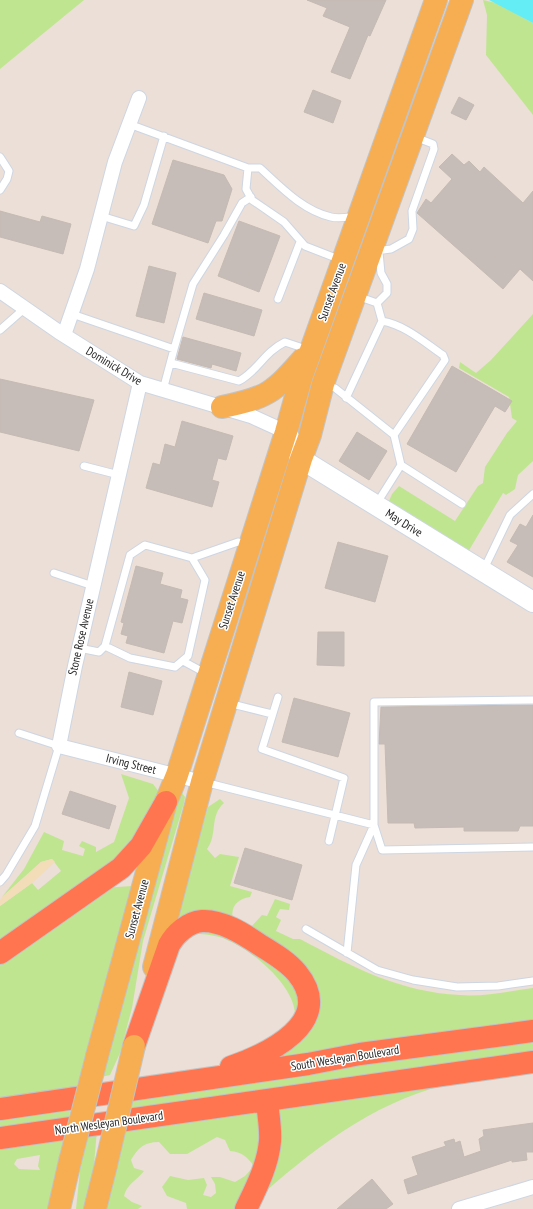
<svg xmlns="http://www.w3.org/2000/svg" width="533" height="1209" viewBox="0 0 533 1209" font-family="'PT Sans Narrow',sans-serif">
<style>
.green{fill:#c0e591;fill-rule:evenodd}
.sand{fill:#f3ddb8}
.water{fill:#64edf4}
.building{fill:#c6bcb8;stroke:#c6bbb2}
.lines{fill:none;stroke-linecap:round;stroke-linejoin:round}
.lane-casing{stroke:#cdd6e2;stroke-width:9}
.street-casing{stroke:#cdd6e2;stroke-width:16}
.secondary-casing{stroke:#cdd6e2;stroke-width:22}
.primary-casing{stroke:#c3c3c3;stroke-width:24}
.highway-casing{stroke:#c3c3c3;stroke-width:24}
.lane{stroke:#fff;stroke-width:7}
.street{stroke:#fff;stroke-width:14}
.secondary{stroke:#fff;stroke-width:20}
.primary{stroke:#f7ad51;stroke-width:22}
.highway{stroke:#ff754f;stroke-width:22}
.primary-bridge-casing{stroke:#c3c3c3;stroke-width:24;stroke-linecap:butt}
.primary-bridge{stroke:#f7ad51;stroke-width:22}
.labels{text-anchor:middle;stroke-width:3;stroke-linejoin:round;paint-order:stroke}
.street-label{font-size:12px;fill:#272727;stroke:#fff}
</style>
<rect width="100%" height="100%" fill="#ebdfd8"/>
<path class="green" d="M 0,0 L 84,0 L 0,69 Z
M 483,0 L 496,3 L 533,23 L 533,115 L 486,55 L 487,15 Z
M 533,314 L 533,461 L 518,475 L 515,489 L 506,495 L 503,493 L 468,552 L 389,501 L 392,494 L 399,486 L 455,521 L 478,486 L 483,483 L 485,467 L 507,433 L 517,421 L 512,418 L 509,397 L 459,368 L 460,362 L 476,373 L 491,360 Z
M 121,774 L 153,784 L 159,792 L 132,848 L 0,945 L 0,906 L 32,883 L 38,890 L 61,871 L 52,859 L 41,862 L 2,897 L 24,869 L 44,832 L 64,841 L 62,850 L 83,856 L 85,849 L 79,846 L 82,841 L 96,847 L 96,852 L 114,842 L 129,798 Z
M 182,793 L 185,797 L 184,803 L 143,941 L 132,1008 L 120,1053 L 110,1075 L 101,1077 L 109,1054 L 122,996 L 179,795 Z
M 220,799 L 224,803 C 209,816 218,835 207,849 L 215,858 L 220,854 L 239,857 L 230,886 L 252,892 L 250,897 C 237,899 230,907 233,920 L 251,927 L 262,915 L 267,916 L 275,899 L 290,904 L 289,910 L 280,909 L 276,917 L 281,920 L 276,931 L 293,939 L 300,939 C 353,967 399,992 460,995 C 484,997 509,991 533,988 L 533,1021 L 277,1058 C 280,1050 296,1019 295,1013 C 293,983 247,945 219,937 C 203,933 187,933 171,936 L 208,807 Z
M 132,886 L 84,1070 L 75,1089 L 0,1099 L 0,956 L 103,888 Z
M 533,1038 L 533,1052 L 123,1113 L 126,1096 Z
M 445,1085 C 368,1104 303,1157 246,1209 L 187,1209 L 186,1203 L 167,1196 L 162,1187 L 170,1176 L 188,1180 L 204,1178 L 207,1185 L 203,1195 L 211,1197 L 216,1193 L 215,1184 L 211,1177 L 220,1177 L 235,1182 L 245,1176 L 254,1166 C 247,1157 242,1152 230,1151 L 225,1140 L 217,1137 L 187,1154 L 170,1154 L 159,1142 C 144,1142 138,1148 131,1160 L 134,1168 L 144,1171 C 136,1181 127,1184 124,1196 L 132,1202 L 142,1206 L 138,1209 L 104,1209 L 119,1129 Z
M 72,1104 L 68,1120 L 0,1130 L 0,1115 Z
M 97,1130 L 93,1177 L 86,1209 L 76,1209 L 84,1132 Z
M 64,1137 L 51,1209 L 0,1209 L 0,1149 ZM 40,1155 L 38,1166 L 40,1170 L 19,1169 L 14,1164 L 17,1159 Z"/>
<path class="sand" d="M 52,859 L 55,862 L 32,883 L 0,906 L 0,900 L 2,897 L 41,862 Z"/>
<path class="water" d="M 489,0 L 533,0 L 533,23 Z"/>
<path class="building" d="M 307,0 L 386,0 L 370,36 L 368,35 L 350,79 L 331,72 L 350,27 L 323,16 L 327,8 Z
M 313,90 L 341,101 L 333,123 L 304,112 Z
M 459,97 L 474,105 L 466,120 L 451,113 Z
M 452,154 L 464,165 L 469,161 L 480,172 L 484,167 L 523,203 L 533,191 L 533,281 L 520,269 L 503,289 L 417,213 L 426,199 L 431,203 L 452,179 L 439,167 Z
M 173,160 L 224,175 L 232,189 L 222,221 L 216,221 L 208,243 L 152,224 Z
M 0,211 L 40,222 L 42,216 L 71,224 L 63,254 L 0,237 Z
M 239,221 L 280,236 L 259,292 L 218,276 Z
M 149,266 L 176,273 L 164,323 L 136,316 Z
M 204,293 L 262,310 L 254,336 L 196,319 Z
M 183,337 L 241,353 L 236,371 L 212,364 L 211,368 L 177,359 Z
M 452,366 L 512,401 L 505,412 L 495,406 L 456,472 L 407,444 Z
M 0,379 L 94,400 L 79,451 L 0,432 Z
M 182,421 L 233,436 L 226,460 L 218,458 L 212,480 L 219,482 L 212,507 L 146,488 L 153,463 L 160,465 L 165,444 L 175,447 Z
M 357,432 L 387,451 L 369,480 L 339,461 Z
M 533,515 L 533,577 L 507,562 L 518,545 L 510,541 L 520,524 L 526,527 Z
M 338,542 L 388,556 L 375,602 L 325,588 Z
M 136,566 L 163,573 L 160,584 L 182,590 L 180,598 L 188,600 L 182,623 L 173,621 L 164,653 L 126,643 L 128,636 L 121,634 L 124,623 L 121,622 Z
M 318,632 L 344,632 L 344,666 L 317,665 Z
M 129,672 L 162,681 L 153,715 L 121,707 Z
M 294,698 L 350,713 L 338,757 L 282,742 Z
M 533,705 L 533,826 L 520,826 L 518,831 L 464,831 L 464,827 L 415,828 L 414,823 L 388,823 L 385,744 L 379,744 L 381,707 Z
M 70,791 L 116,806 L 109,829 L 62,814 Z
M 245,848 L 302,865 L 292,900 L 234,883 Z
M 533,1123 L 533,1152 L 526,1152 L 527,1160 L 512,1162 L 512,1160 L 408,1194 L 404,1180 L 418,1175 L 412,1157 L 446,1146 L 444,1142 L 454,1139 L 455,1143 L 460,1141 L 464,1157 L 481,1151 L 479,1139 L 484,1136 L 483,1130 Z
M 372,1179 L 393,1204 L 386,1209 L 337,1209 Z"/>
<g class="lines">
<defs>
<path id="lane" d="M 129,124 L 248,168
M 0,157 L 9,171 L 7,179 L 0,190
M 101,216 L 134,226 L 144,205 L 164,136
M 375,251 L 391,249 L 409,239 L 413,229 L 412,211 L 434,149 L 433,144 L 415,137
M 341,260 L 305,246 L 284,222 L 252,200 L 246,189 L 248,168 L 260,168 C 281,187 302,210 331,217 C 339,219 349,217 356,216
M 278,299 L 300,242
M 377,303 L 387,293 L 387,284 L 381,273 L 379,252
M 72,314 L 174,349 L 193,284 L 224,235 L 242,203 L 251,197
M 382,321 C 405,325 424,342 443,355 L 445,360 L 394,435
M 0,330 L 25,308
M 171,363 L 239,381 C 259,370 263,353 285,342 L 309,350
M 326,385 L 335,388 L 394,435 L 401,465 L 377,503
M 163,390 L 174,349
M 346,398 L 382,321 L 377,303 L 357,296
M 401,465 L 462,504
M 84,466 L 119,475
M 484,569 L 510,515 L 533,494
M 54,573 L 93,586
M 105,646 L 130,658 L 175,667 L 188,656 L 205,580 L 192,558
M 79,648 L 99,652 L 105,646 L 130,555 L 145,545 L 192,558 L 238,542 L 247,544
M 183,661 L 207,674
M 278,697 L 262,749 L 344,778 L 329,841
M 228,703 L 272,714
M 204,782 L 374,825 L 382,850 L 533,847
M 0,882 L 6,875 L 35,826 L 59,746 L 19,733
M 306,929 L 377,970 L 413,980 L 457,987 L 498,986 L 533,981
M 347,953 L 356,865 L 374,825 L 374,702 L 533,700"/>
<path id="street" d="M 0,291 L 59,332 L 140,383 L 251,416 L 286,432
M 64,335 L 87,269 L 115,162 L 139,98
M 140,383 L 75,666 L 59,746 L 202,782
M 459,1209 L 533,1187"/>
<path id="secondary" d="M 286,432 L 301,459 L 533,602"/>
<path id="primary" d="M 222,407 C 267,398 273,393 303,359
M 154,967 L 202,782 L 301,459 L 310,435 L 323,384 L 462,0
M 97,1056 L 166,802 L 177,775 L 286,432 L 301,378 L 436,0
M 59,1209 L 70,1161
M 95,1209 L 106,1165"/>
<path id="highway" d="M 0,953 L 121,868 L 141,846 L 166,802
M 134,1046 L 169,945 C 175,934 188,922 202,921 C 222,920 244,934 260,945 C 273,953 287,961 297,973 C 337,1022 268,1054 231,1067
M 0,1109 L 308,1064 L 360,1054 L 533,1031
M 0,1138 L 533,1062
M 246,1209 C 256,1188 268,1165 270,1141 C 271,1128 268,1114 267,1101"/>
</defs>
<use href="#lane" class="lane-casing"/>
<use href="#street" class="street-casing"/>
<use href="#secondary" class="secondary-casing"/>
<use href="#primary" class="primary-casing"/>
<use href="#highway" class="highway-casing"/>
<use href="#lane" class="lane"/>
<use href="#street" class="street"/>
<use href="#secondary" class="secondary"/>
<use href="#primary" class="primary"/>
<use href="#highway" class="highway"/>
<defs>
<path id="primary-bridge" d="M 70,1161 L 97,1056
M 106,1165 L 134,1046"/>
</defs>
<use href="#primary-bridge" class="primary-bridge-casing"/>
<use href="#primary-bridge" class="primary-bridge"/>
</g>
<g class="labels">
<g class="street-label">
<text transform="translate(332 292) rotate(-70)" y="4">Sunset Avenue</text>
<text transform="translate(114 366) rotate(31)" y="4">Dominick Drive</text>
<text transform="translate(404 523) rotate(32)" y="4">May Drive</text>
<text transform="translate(232 600) rotate(-72)" y="4">Sunset Avenue</text>
<text transform="translate(81 637) rotate(-77)" y="4">Stone Rose Avenue</text>
<text transform="translate(131 764) rotate(14)" y="4">Irving Street</text>
<text transform="translate(137 909) rotate(-75)" y="4">Sunset Avenue</text>
<text transform="translate(345 1058) rotate(-9)" y="4">South Wesleyan Boulevard</text>
<text transform="translate(109 1123) rotate(-8)" y="4">North Wesleyan Boulevard</text>
</g>
</g>
</svg>
